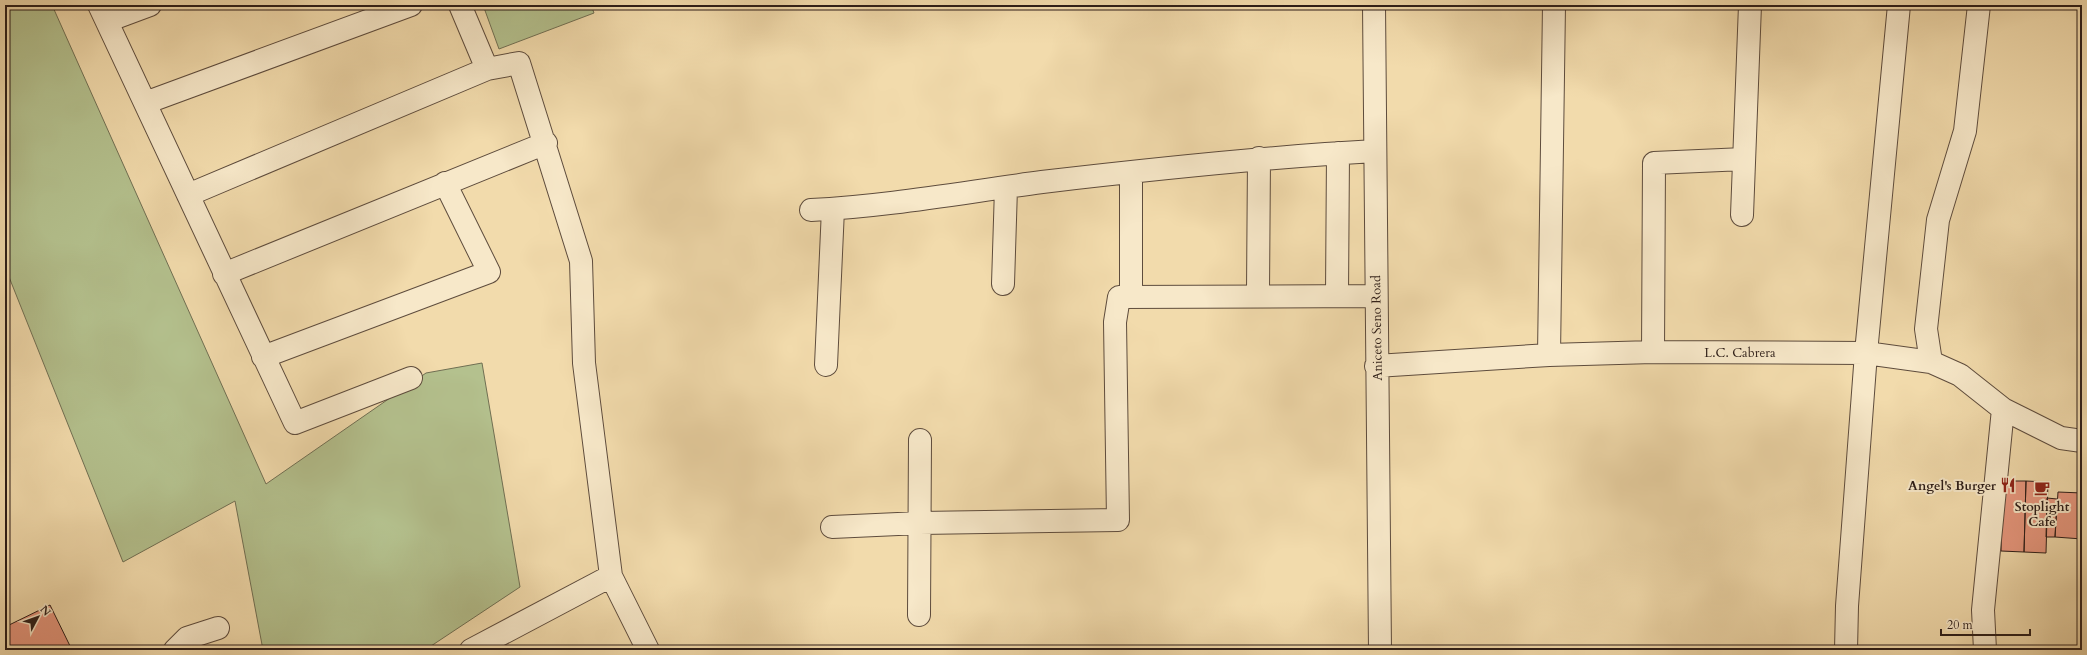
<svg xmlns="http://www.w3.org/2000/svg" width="2087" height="655" viewBox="0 0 2087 655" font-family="Cardo,serif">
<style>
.green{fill:#b4c18e;stroke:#706f53}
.building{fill:#e7977e;stroke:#2c1d18}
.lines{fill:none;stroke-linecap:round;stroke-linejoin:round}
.minor-casing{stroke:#5e4c3d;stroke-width:24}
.minor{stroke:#f7e8c9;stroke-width:22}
.labels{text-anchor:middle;stroke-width:4;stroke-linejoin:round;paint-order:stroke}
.street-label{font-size:13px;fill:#2c1d18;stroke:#f7e8c9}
.poi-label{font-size:13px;font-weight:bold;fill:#2c1d18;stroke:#f7e8c9;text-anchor:end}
</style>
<rect width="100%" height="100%" fill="#f2dbac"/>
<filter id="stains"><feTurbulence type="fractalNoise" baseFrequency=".005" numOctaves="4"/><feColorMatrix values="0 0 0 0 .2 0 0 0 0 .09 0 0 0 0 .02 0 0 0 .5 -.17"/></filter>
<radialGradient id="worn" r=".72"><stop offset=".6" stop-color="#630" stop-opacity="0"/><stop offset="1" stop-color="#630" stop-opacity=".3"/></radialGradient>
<path class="green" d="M 5,5 L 52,5 L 266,484 L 426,373 L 482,363 L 520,587 L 425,650 L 263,650 L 235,501 L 123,562 L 5,267 Z
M 483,5 L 591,5 L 594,13 L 499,49 Z"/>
<path class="building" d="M 2003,481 L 2026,481 L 2024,552 L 2001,551 Z
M 2026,481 L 2048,482 L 2046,553 L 2024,552 Z
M 2058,492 L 2082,493 L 2082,539 L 2055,537 Z
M 2047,498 L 2057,499 L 2055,537 L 2046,537 Z
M 50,605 L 72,650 L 5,650 L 5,627 Z"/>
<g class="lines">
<defs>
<path id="minor" d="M 99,5 L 295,423 L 411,378
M 460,5 L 487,69
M 1374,5 L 1380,650
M 107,21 L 150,5
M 145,103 L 411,5
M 188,195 L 487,69 L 519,63 L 581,261 L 584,363 L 611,576 L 648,650
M 811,210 C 889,206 965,192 1042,182 C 1153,169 1264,157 1375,151
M 1742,215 L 1750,5
M 224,274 L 546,143
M 1003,284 L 1006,188
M 1131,288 L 1131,173
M 1258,291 L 1259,158
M 1337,294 L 1338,153
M 1653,352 L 1654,163 L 1744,159
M 1549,355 L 1554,5
M 263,357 L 489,272 L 445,183
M 1931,362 L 1926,329 L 1938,220 L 1965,131 L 1979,5
M 826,365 L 833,209
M 1376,366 L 1549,355 L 1653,352 L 1866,353 L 1931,362 L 1960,375 L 2003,409 L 2061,438 L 2082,441
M 832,527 L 920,523 L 1118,520 L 1115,322 L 1119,297 L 1376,296
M 919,615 L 920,440
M 175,650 L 187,638 L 218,628
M 471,650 L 611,576
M 1846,650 L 1847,606 L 1866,353 L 1899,5
M 1985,650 L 1983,610 L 2003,409"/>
</defs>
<use href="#minor" class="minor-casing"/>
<use href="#minor" class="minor"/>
</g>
<defs>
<symbol id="restaurant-bare" viewBox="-9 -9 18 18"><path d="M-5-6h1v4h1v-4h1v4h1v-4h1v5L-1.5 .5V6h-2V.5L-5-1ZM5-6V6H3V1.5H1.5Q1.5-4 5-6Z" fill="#8f2418" stroke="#f7e8c9" stroke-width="2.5" paint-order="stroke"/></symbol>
<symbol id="cafe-bare" viewBox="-9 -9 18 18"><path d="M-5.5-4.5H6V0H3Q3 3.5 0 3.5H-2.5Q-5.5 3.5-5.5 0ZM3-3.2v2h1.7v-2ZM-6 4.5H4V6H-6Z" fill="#8f2418" stroke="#f7e8c9" stroke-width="2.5" paint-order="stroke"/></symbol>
</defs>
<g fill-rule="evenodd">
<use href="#restaurant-bare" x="1997" y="474" width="22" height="22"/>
<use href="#cafe-bare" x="2031" y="477" width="22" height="22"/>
</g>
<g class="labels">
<g class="street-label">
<text transform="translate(1376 328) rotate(-91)" y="5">Aniceto Seno Road</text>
<text x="1740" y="357">L.C. Cabrera</text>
</g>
<g class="poi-label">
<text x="1996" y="490">Angel's Burger</text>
<text x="2042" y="511" text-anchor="middle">Stoplight<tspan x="2042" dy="15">Cafe</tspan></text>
</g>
</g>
<rect width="2087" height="655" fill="none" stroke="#f2dbac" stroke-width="20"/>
<rect x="6" y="6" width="2075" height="643" fill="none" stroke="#2c1d18" stroke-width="2"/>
<rect x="10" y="10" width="2067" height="635" fill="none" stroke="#2c1d18"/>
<g transform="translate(38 617) rotate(49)" stroke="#f7e8c9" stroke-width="3" paint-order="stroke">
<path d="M0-3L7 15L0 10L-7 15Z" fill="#2c1d18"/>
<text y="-6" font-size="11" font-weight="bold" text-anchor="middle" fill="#2c1d18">N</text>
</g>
<path d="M1941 629v6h89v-6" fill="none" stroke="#2c1d18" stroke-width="2"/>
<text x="1947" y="629" font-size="12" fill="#2c1d18" stroke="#f7e8c9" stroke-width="3" paint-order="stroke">20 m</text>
<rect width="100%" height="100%" filter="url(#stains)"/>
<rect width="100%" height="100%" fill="url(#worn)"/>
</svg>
